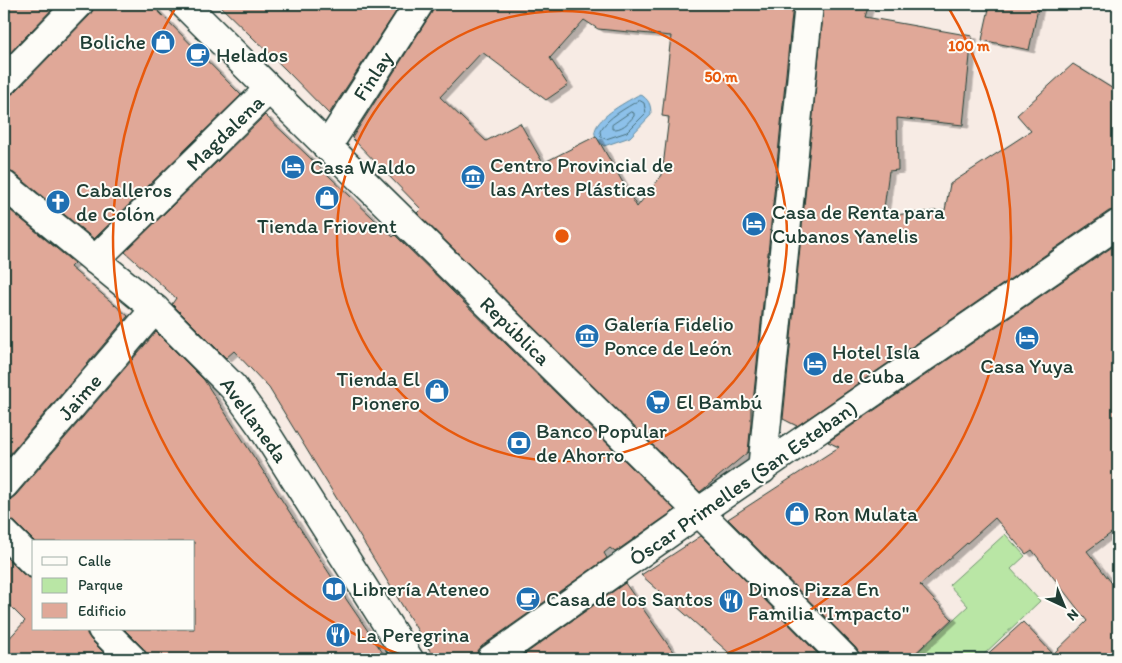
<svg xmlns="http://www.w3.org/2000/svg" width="1122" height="663" viewBox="0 0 1122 663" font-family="Itim,sans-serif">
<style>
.green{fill:#b9e6a5;stroke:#6c926c}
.water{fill:#8dc1ea;stroke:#618ca1}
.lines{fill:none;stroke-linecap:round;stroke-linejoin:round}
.shore{stroke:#4b727d;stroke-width:1}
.building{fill:#e0a898;stroke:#1f3d34;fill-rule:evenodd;filter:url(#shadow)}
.minor-casing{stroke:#1f3d34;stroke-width:31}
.major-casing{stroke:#1f3d34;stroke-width:31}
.minor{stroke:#fdfcf7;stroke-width:28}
.major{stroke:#fdfcf7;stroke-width:28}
.ring{fill:none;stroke:#e8590c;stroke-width:2.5}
.labels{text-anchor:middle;stroke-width:4;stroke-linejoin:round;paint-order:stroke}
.poi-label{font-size:21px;fill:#1f3d34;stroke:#fdfcf7;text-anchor:start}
.street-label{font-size:21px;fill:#1f3d34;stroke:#fdfcf7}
.centre{fill:#e8590c;stroke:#fdfcf7;stroke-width:2.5}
.ring-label{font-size:15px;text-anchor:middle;font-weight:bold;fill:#e8590c;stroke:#fdfcf7;stroke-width:4;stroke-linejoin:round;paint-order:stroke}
</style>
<defs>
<filter id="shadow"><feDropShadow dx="5.5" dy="3" stdDeviation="0" flood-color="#0004"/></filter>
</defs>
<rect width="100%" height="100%" fill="#f7ebe4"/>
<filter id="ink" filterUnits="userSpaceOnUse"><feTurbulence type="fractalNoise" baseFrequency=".02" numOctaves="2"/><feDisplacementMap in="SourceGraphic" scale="10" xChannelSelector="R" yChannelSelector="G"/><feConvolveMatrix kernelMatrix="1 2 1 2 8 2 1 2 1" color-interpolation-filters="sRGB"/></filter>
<g filter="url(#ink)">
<path class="green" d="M 1005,534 L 1025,556 L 1011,569 L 1040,601 L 979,659 L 910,659 L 968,606 L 949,585 Z"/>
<path class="water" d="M 640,94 C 649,100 651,104 651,115 L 630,137 L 604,146 L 596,139 C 596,136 594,133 595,131 C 598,116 628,101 640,94 Z"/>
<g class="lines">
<path class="shore" d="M 639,100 L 644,103 L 646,113 L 627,132 L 606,139 L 601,137 L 600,131 C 609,116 625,109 639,100 Z
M 631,112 L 634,113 L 634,116 C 628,123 622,130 612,129 L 612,125 Z"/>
</g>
<path class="building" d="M 4,4 L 57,4 L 4,59 Z
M 94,4 L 151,4 L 241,95 L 94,239 L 14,173 L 4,170 L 4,96 L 9,96 L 15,92 L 90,15 L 94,8 Z
M 218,4 L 401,4 L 329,114 L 285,69 Z
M 434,4 L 793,4 L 753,403 L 751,402 L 751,422 L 748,452 L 700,492 L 417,213 L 421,209 L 352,138 L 432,12 ZM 584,20 L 598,29 L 671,36 L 662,116 L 669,117 L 662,175 L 637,207 L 596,136 L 543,163 L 520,123 L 486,141 L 440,97 L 482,52 L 546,100 L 568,85 L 550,58 Z
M 824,4 L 869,4 L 865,17 L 972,36 L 963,125 L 897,118 L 898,170 L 889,171 L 883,216 L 945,210 L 950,184 L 1031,131 L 1017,115 L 1073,64 L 1118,92 L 1118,209 L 1109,211 L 797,426 L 783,419 Z
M 990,4 L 1039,4 L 1029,50 L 982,40 Z
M 265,115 L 393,237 L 395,235 L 675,510 L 615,552 L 610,548 L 604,553 L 607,558 L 482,646 L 477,652 L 476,659 L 435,659 L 269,388 L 234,351 L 226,358 L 172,304 L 176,298 L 125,252 Z
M 4,205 L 74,263 L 70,267 L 128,316 L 4,461 Z
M 1118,243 L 1118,528 L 1087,551 L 1118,591 L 1118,659 L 982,659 L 1023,622 L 1053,654 L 1087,621 L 1032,550 L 1026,554 L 995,518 L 920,585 L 952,619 L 909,659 L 860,659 L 860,655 L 856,648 L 728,519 L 839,447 L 828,442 Z
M 156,332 L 204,380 L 344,596 L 387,659 L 147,659 L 147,654 L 143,648 L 124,629 L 194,629 L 194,542 L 35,542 L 15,522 L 8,518 L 4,518 L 4,500 L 10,500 L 16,495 Z
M 701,536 L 752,587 L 823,659 L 736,659 L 641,575 Z
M 4,555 L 23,574 L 30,578 L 34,578 L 34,629 L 87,629 L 87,634 L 91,640 L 110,659 L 4,659 L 4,644 L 25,621 L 4,600 Z
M 625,583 L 678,659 L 518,659 Z"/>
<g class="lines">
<defs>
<path id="minor" d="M 184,4 C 403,223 628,438 845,659
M 4,81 L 79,4
M 327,147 L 419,4
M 95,260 L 269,89
M 4,485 L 155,309
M 4,533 L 34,563
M 102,629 L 132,659"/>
<path id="major" d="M 4,185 L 155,309 L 233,387 L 262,427 L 409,659
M 762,470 L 809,4
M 491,659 L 700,511 L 1118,224"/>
</defs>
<use href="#minor" class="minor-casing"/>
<use href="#major" class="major-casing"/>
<use href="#minor" class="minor"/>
<use href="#major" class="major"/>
</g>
</g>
<g class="ring">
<circle cx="562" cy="236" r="225"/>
<path d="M412 659A449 449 0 0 1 177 5M947 5A449 449 0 0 1 712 659"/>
</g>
<defs>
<symbol id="shop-disc" viewBox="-11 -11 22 22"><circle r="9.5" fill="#1f6fb2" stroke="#fdfcf7"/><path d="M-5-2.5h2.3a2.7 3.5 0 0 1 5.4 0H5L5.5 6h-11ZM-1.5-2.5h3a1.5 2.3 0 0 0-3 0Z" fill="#fff"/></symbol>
<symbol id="cafe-disc" viewBox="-11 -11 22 22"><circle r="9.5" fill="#1f6fb2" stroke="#fdfcf7"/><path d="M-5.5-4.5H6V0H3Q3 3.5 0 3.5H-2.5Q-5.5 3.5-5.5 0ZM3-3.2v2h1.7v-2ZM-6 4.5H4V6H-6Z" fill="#fff"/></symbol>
<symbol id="hotel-disc" viewBox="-11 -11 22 22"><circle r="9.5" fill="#1f6fb2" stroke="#fdfcf7"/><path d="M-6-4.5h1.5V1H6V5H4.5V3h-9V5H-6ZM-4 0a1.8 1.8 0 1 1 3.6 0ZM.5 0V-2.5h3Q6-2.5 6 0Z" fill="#fff"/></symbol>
<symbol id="museum-disc" viewBox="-11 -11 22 22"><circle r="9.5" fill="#1f6fb2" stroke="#fdfcf7"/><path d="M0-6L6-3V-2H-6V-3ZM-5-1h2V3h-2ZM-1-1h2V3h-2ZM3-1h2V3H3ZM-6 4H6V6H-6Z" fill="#fff"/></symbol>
<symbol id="church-disc" viewBox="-11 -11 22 22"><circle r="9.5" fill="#1f6fb2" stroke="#fdfcf7"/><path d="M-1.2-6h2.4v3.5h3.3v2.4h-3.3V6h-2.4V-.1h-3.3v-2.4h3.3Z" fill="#fff"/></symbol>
<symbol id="supermarket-disc" viewBox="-11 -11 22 22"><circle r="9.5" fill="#1f6fb2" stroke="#fdfcf7"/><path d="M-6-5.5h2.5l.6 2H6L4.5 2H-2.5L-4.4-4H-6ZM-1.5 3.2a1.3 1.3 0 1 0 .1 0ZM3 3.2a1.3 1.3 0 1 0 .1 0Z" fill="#fff"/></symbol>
<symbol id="bank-disc" viewBox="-11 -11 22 22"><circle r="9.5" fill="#1f6fb2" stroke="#fdfcf7"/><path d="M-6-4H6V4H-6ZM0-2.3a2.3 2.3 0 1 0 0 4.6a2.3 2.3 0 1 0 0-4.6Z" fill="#fff"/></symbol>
<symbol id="library-disc" viewBox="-11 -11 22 22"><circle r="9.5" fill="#1f6fb2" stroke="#fdfcf7"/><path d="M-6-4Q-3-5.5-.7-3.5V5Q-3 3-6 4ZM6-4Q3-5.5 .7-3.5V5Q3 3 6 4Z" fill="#fff"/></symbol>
<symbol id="restaurant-disc" viewBox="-11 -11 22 22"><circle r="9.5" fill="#1f6fb2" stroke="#fdfcf7"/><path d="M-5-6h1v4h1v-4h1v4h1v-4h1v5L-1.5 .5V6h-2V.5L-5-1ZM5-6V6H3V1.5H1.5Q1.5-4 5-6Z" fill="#fff"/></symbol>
</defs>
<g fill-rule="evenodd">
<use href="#shop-disc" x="149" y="28" width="28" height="28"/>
<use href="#cafe-disc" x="184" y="41" width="28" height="28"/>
<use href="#hotel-disc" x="279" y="153" width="28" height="28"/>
<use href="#museum-disc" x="459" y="163" width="28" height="28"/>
<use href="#shop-disc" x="313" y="184" width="28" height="28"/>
<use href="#church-disc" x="44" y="188" width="28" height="28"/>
<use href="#hotel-disc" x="740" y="210" width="28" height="28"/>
<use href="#museum-disc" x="573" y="322" width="28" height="28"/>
<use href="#hotel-disc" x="1013" y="324" width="28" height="28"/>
<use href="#hotel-disc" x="801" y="350" width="28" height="28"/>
<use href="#shop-disc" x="423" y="377" width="28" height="28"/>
<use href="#supermarket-disc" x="644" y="388" width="28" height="28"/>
<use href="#bank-disc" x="505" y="429" width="28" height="28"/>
<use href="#shop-disc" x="783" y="500" width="28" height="28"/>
<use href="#library-disc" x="320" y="575" width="28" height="28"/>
<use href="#cafe-disc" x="514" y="585" width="28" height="28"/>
<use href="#restaurant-disc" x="717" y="587" width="28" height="28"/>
<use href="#restaurant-disc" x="324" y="621" width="28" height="28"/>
</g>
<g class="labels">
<g class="poi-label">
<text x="146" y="49" text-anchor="end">Boliche</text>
<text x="216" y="62">Helados</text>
<text x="490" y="172">Centro Provincial de<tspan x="490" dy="24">las Artes Plásticas</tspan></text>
<text x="310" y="174">Casa Waldo</text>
<text x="76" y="197">Caballeros<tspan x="76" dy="24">de Colón</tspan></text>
<text x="772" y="219">Casa de Renta para<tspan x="772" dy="24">Cubanos Yanelis</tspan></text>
<text x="327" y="233" text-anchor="middle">Tienda Friovent</text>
<text x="604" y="331">Galería Fidelio<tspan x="604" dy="24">Ponce de León</tspan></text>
<text x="832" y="359">Hotel Isla<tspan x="832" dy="24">de Cuba</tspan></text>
<text x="1027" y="373" text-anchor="middle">Casa Yuya</text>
<text x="420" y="386" text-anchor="end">Tienda El<tspan x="420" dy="24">Pionero</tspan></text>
<text x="676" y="409">El Bambú</text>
<text x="536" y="438">Banco Popular<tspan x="536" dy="24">de Ahorro</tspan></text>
<text x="814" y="521">Ron Mulata</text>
<text x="352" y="596">Librería Ateneo</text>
<text x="748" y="596">Dinos Pizza En<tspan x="748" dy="24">Familia "Impacto"</tspan></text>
<text x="546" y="606">Casa de los Santos</text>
<text x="356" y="642">La Peregrina</text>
</g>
<g class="street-label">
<text transform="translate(373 76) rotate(-57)" y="7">Finlay</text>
<text transform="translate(225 133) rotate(-44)" y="7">Magdalena</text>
<text transform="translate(515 331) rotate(44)" y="7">República</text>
<text transform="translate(80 397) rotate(-49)" y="7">Jaime</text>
<text transform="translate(254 420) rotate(54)" y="7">Avellaneda</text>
<text transform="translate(743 483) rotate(-35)" y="7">Óscar Primelles (San Esteban)</text>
</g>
</g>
<circle cx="562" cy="236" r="8" class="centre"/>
<g class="ring-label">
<text x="969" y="51">100 m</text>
<text x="721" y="82">50 m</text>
</g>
<rect width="1122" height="663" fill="none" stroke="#fdfcf7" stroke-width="20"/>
<rect x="10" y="10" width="1102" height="643" fill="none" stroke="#1f3d34" stroke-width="2" filter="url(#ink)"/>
<rect x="32" y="540" width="162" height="90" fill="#fdfcf7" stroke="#a4b0a9"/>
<rect x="42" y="557" width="25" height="8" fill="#fdfcf7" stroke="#a4b0a9"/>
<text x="78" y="566" font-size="15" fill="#1f3d34">Calle</text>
<rect x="42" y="578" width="25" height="15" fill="#b9e6a5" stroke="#a4b0a9"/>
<text x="78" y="590" font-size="15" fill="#1f3d34">Parque</text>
<rect x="42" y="603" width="25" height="15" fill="#e0a898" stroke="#a4b0a9"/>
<text x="78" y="616" font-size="15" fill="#1f3d34">Edificio</text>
<g transform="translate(1064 606) rotate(136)" stroke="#fdfcf7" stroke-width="4" paint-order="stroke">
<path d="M0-4L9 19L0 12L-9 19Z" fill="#1f3d34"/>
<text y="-8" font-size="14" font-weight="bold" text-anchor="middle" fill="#1f3d34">N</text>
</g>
</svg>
